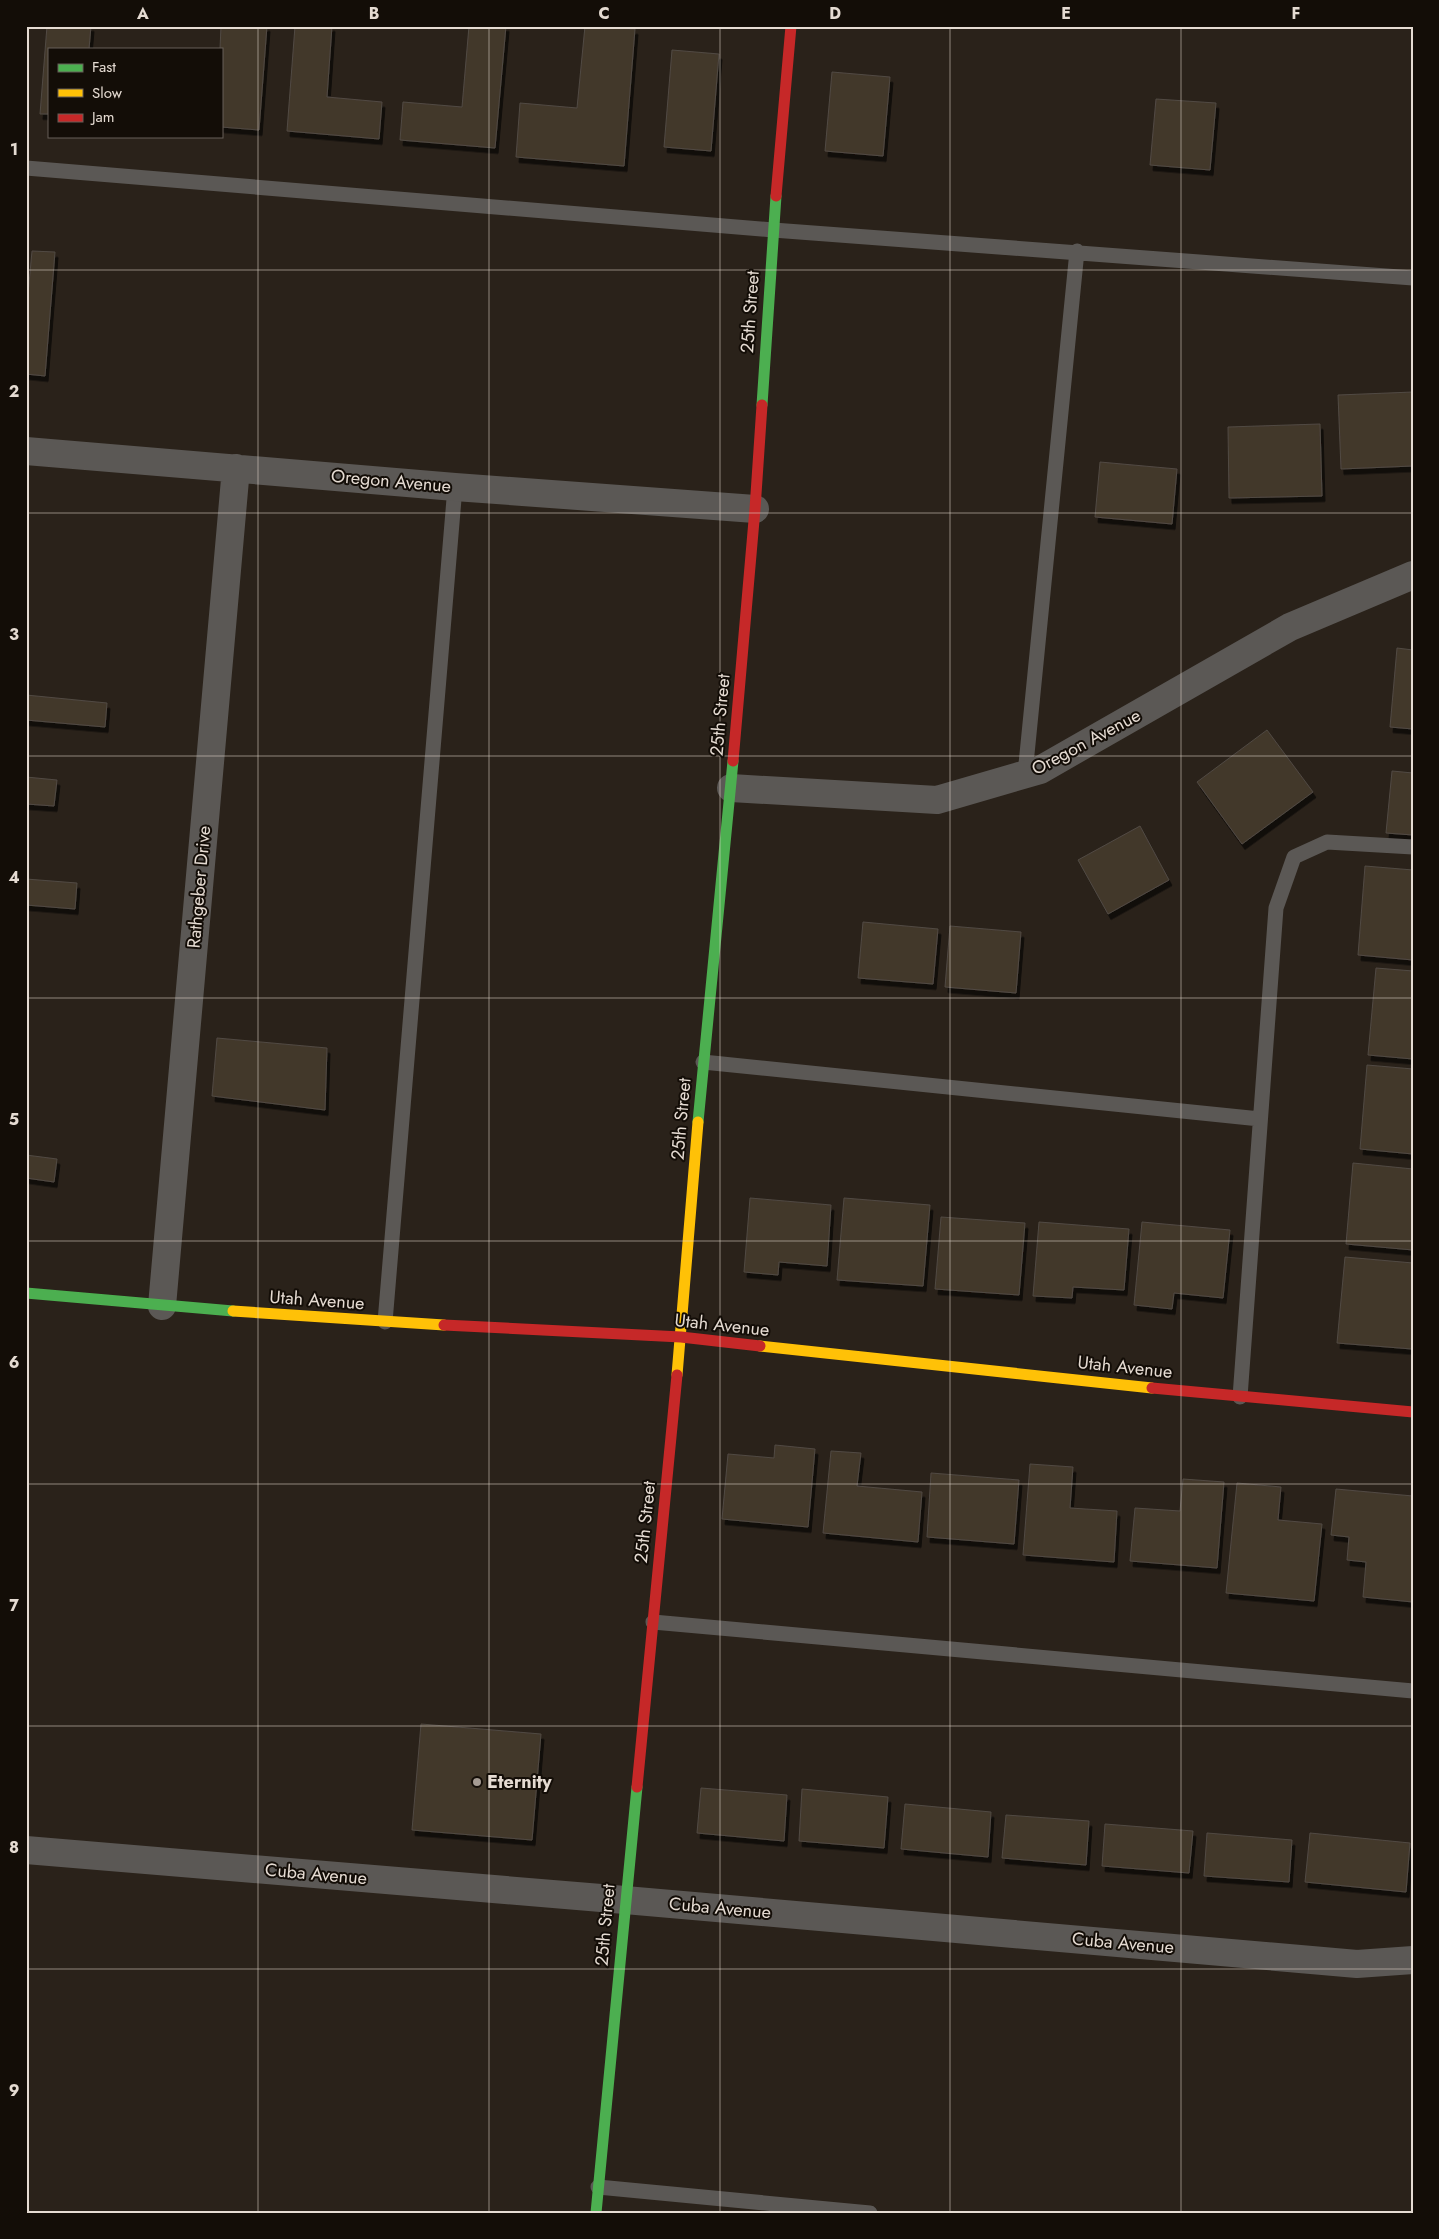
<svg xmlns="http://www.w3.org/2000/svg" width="1439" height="2239" viewBox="0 0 1439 2239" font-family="Jost,sans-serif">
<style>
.building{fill:#42372c;stroke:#514a43;filter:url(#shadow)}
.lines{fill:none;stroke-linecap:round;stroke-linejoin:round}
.lane{stroke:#5b5855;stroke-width:15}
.street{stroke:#5b5855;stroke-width:28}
.fast{stroke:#4caf50;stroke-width:11}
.slow{stroke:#ffc107;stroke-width:11}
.jam{stroke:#c62828;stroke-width:11}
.grid{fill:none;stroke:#e5dbd2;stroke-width:1;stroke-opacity:0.55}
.poi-dot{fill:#a49a92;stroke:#130d07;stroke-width:2}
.labels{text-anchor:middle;stroke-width:4;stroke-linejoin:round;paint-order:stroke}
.street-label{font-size:18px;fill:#e5dbd2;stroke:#130d07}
.poi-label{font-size:18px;font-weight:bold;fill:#e5dbd2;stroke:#130d07;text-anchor:start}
.neatline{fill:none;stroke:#e5dbd2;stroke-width:2}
.grid-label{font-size:16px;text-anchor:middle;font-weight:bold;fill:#e5dbd2}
</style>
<defs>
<filter id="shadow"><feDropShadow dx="3" dy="5.5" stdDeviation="0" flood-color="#0009"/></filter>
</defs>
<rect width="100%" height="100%" fill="#2a221a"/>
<path class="building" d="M 47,26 L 91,26 L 89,49 L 49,49 L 49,114 L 40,114 Z
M 221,26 L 267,26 L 259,130 L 221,127 L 220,49 Z
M 295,26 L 332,26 L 327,97 L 382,102 L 379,139 L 287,131 Z
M 469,26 L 506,26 L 495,148 L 400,140 L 403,102 L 462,107 Z
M 585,26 L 635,29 L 624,166 L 516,157 L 520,103 L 577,108 Z
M 672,50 L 719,54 L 711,151 L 664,147 Z
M 832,72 L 890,77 L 883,156 L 825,151 Z
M 1156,99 L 1216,103 L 1210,170 L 1150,165 Z
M 32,251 L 55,252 L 45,376 L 26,374 L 26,316 Z
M 1413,392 L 1413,466 L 1341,469 L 1338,395 Z
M 1320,424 L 1322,496 L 1229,498 L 1228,427 Z
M 1100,462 L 1177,469 L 1172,524 L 1095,517 Z
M 1397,648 L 1413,650 L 1413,729 L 1390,727 Z
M 26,695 L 107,703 L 105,727 L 26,720 Z
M 1267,730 L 1313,792 L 1242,844 L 1197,782 Z
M 1392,771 L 1413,773 L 1413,835 L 1386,833 Z
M 26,777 L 57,780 L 54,806 L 26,804 Z
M 1140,826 L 1169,880 L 1108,914 L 1078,860 Z
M 1365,866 L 1413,870 L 1413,960 L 1358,955 Z
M 26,879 L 77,883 L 75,909 L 26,905 Z
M 863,922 L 938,929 L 933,984 L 858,978 Z
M 950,926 L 1021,932 L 1016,993 L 945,987 Z
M 1376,968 L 1413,971 L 1413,1059 L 1368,1055 Z
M 217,1038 L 327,1048 L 325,1110 L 212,1096 Z
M 1367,1065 L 1413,1069 L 1413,1154 L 1360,1149 Z
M 26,1155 L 57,1159 L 54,1182 L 26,1178 Z
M 1353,1163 L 1413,1169 L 1413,1250 L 1346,1244 Z
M 750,1198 L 831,1205 L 827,1266 L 779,1262 L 778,1275 L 744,1272 Z
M 844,1198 L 930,1205 L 923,1286 L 837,1280 Z
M 941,1217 L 1025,1223 L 1019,1295 L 935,1289 Z
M 1039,1222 L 1129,1229 L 1124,1290 L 1073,1287 L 1072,1298 L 1033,1296 Z
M 1142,1222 L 1230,1230 L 1223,1298 L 1174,1293 L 1172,1309 L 1134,1305 Z
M 1345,1257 L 1413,1263 L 1412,1349 L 1337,1343 Z
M 775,1445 L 815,1449 L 808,1527 L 722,1519 L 728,1454 L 774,1458 Z
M 831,1451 L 861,1453 L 857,1486 L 922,1492 L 918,1542 L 823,1533 Z
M 1030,1464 L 1073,1467 L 1070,1508 L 1117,1511 L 1114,1562 L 1023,1555 Z
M 931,1473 L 1019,1480 L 1014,1544 L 927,1537 Z
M 1183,1479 L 1224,1482 L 1217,1568 L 1130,1561 L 1135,1508 L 1180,1511 Z
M 1237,1483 L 1281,1487 L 1278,1520 L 1322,1524 L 1314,1601 L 1226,1593 Z
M 1336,1489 L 1413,1496 L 1413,1602 L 1363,1597 L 1366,1562 L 1347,1560 L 1349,1537 L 1331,1535 Z
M 421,1724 L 541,1734 L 532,1840 L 412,1830 Z
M 701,1788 L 787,1795 L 784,1841 L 697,1833 Z
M 802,1789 L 888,1797 L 884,1848 L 799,1841 Z
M 905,1804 L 991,1812 L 988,1857 L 901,1849 Z
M 1006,1815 L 1089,1821 L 1086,1865 L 1002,1858 Z
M 1105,1824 L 1193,1831 L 1189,1873 L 1102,1866 Z
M 1207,1833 L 1292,1840 L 1289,1882 L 1204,1876 Z
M 1310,1833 L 1410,1843 L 1406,1892 L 1305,1882 Z"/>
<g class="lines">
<path class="lane" d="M 26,168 L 773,230 L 1413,278
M 1025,774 L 1077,251
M 703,1062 L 1260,1119
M 385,1322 L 455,487
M 1240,1397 L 1276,908 L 1294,857 L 1327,842 L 1413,847
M 653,1622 L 1413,1691
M 598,2187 L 870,2213"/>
<path class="street" d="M 26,451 L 455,487 L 755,509
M 731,788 L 937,800 L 1040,770 L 1290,627 L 1413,575
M 162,1306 L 236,468
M 26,1850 L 625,1900 L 1357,1964 L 1413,1960"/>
<path class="fast" d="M 762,405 L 776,196
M 698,1122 L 733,761
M 26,1293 L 233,1311
M 596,2213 L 637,1787"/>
<path class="slow" d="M 233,1311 L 444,1325
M 760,1346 L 1152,1388
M 677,1375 L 698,1122"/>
<path class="jam" d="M 776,196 L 791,26
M 733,761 L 755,509 L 762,405
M 444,1325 L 681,1337 L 760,1346
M 1152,1388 L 1413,1412
M 637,1787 L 677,1375"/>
</g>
<path class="grid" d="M 258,26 L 258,2213M 489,26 L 489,2213M 720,26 L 720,2213M 950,26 L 950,2213M 1181,26 L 1181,2213M 26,270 L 1413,270M 26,513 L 1413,513M 26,756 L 1413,756M 26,998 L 1413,998M 26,1241 L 1413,1241M 26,1484 L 1413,1484M 26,1726 L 1413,1726M 26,1969 L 1413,1969"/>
<circle class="poi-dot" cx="477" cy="1782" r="5"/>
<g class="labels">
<g class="street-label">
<text transform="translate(750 312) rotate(-86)" y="6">25th Street</text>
<text transform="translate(391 481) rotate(5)" y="6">Oregon Avenue</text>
<text transform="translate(720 715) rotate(-85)" y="6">25th Street</text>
<text transform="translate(1086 742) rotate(-28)" y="6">Oregon Avenue</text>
<text transform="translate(199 887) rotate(-85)" y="6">Rathgeber Drive</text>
<text transform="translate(681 1119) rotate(-85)" y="6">25th Street</text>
<text transform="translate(317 1300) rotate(4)" y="6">Utah Avenue</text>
<text transform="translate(722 1325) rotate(6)" y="6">Utah Avenue</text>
<text transform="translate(1125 1367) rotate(6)" y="6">Utah Avenue</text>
<text transform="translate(645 1522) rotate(-84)" y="6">25th Street</text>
<text transform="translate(316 1874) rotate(5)" y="6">Cuba Avenue</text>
<text transform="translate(720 1908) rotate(5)" y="6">Cuba Avenue</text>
<text transform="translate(605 1925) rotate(-85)" y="6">25th Street</text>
<text transform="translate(1123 1943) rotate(5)" y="6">Cuba Avenue</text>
</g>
<g class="poi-label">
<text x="487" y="1788">Eternity</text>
</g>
</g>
<rect width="1439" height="2239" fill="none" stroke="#130d07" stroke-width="55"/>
<rect x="48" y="48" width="175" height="90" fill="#130d07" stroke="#675f58"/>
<rect x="58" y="64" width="25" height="8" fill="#4caf50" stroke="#675f58"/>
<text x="92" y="72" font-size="15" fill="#e5dbd2">Fast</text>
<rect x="58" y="89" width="25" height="8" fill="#ffc107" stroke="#675f58"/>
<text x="92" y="98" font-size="15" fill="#e5dbd2">Slow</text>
<rect x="58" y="114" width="25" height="8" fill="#c62828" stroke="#675f58"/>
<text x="92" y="122" font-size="15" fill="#e5dbd2">Jam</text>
<rect x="28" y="28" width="1384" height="2184" class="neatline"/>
<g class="grid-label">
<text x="143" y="19">A</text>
<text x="374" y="19">B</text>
<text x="604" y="19">C</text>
<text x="835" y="19">D</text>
<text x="1066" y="19">E</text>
<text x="1296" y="19">F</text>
<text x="14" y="155">1</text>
<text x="14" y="397">2</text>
<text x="14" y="640">3</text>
<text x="14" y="883">4</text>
<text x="14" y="1125">5</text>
<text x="14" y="1368">6</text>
<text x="14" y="1611">7</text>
<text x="14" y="1853">8</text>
<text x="14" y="2096">9</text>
</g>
</svg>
